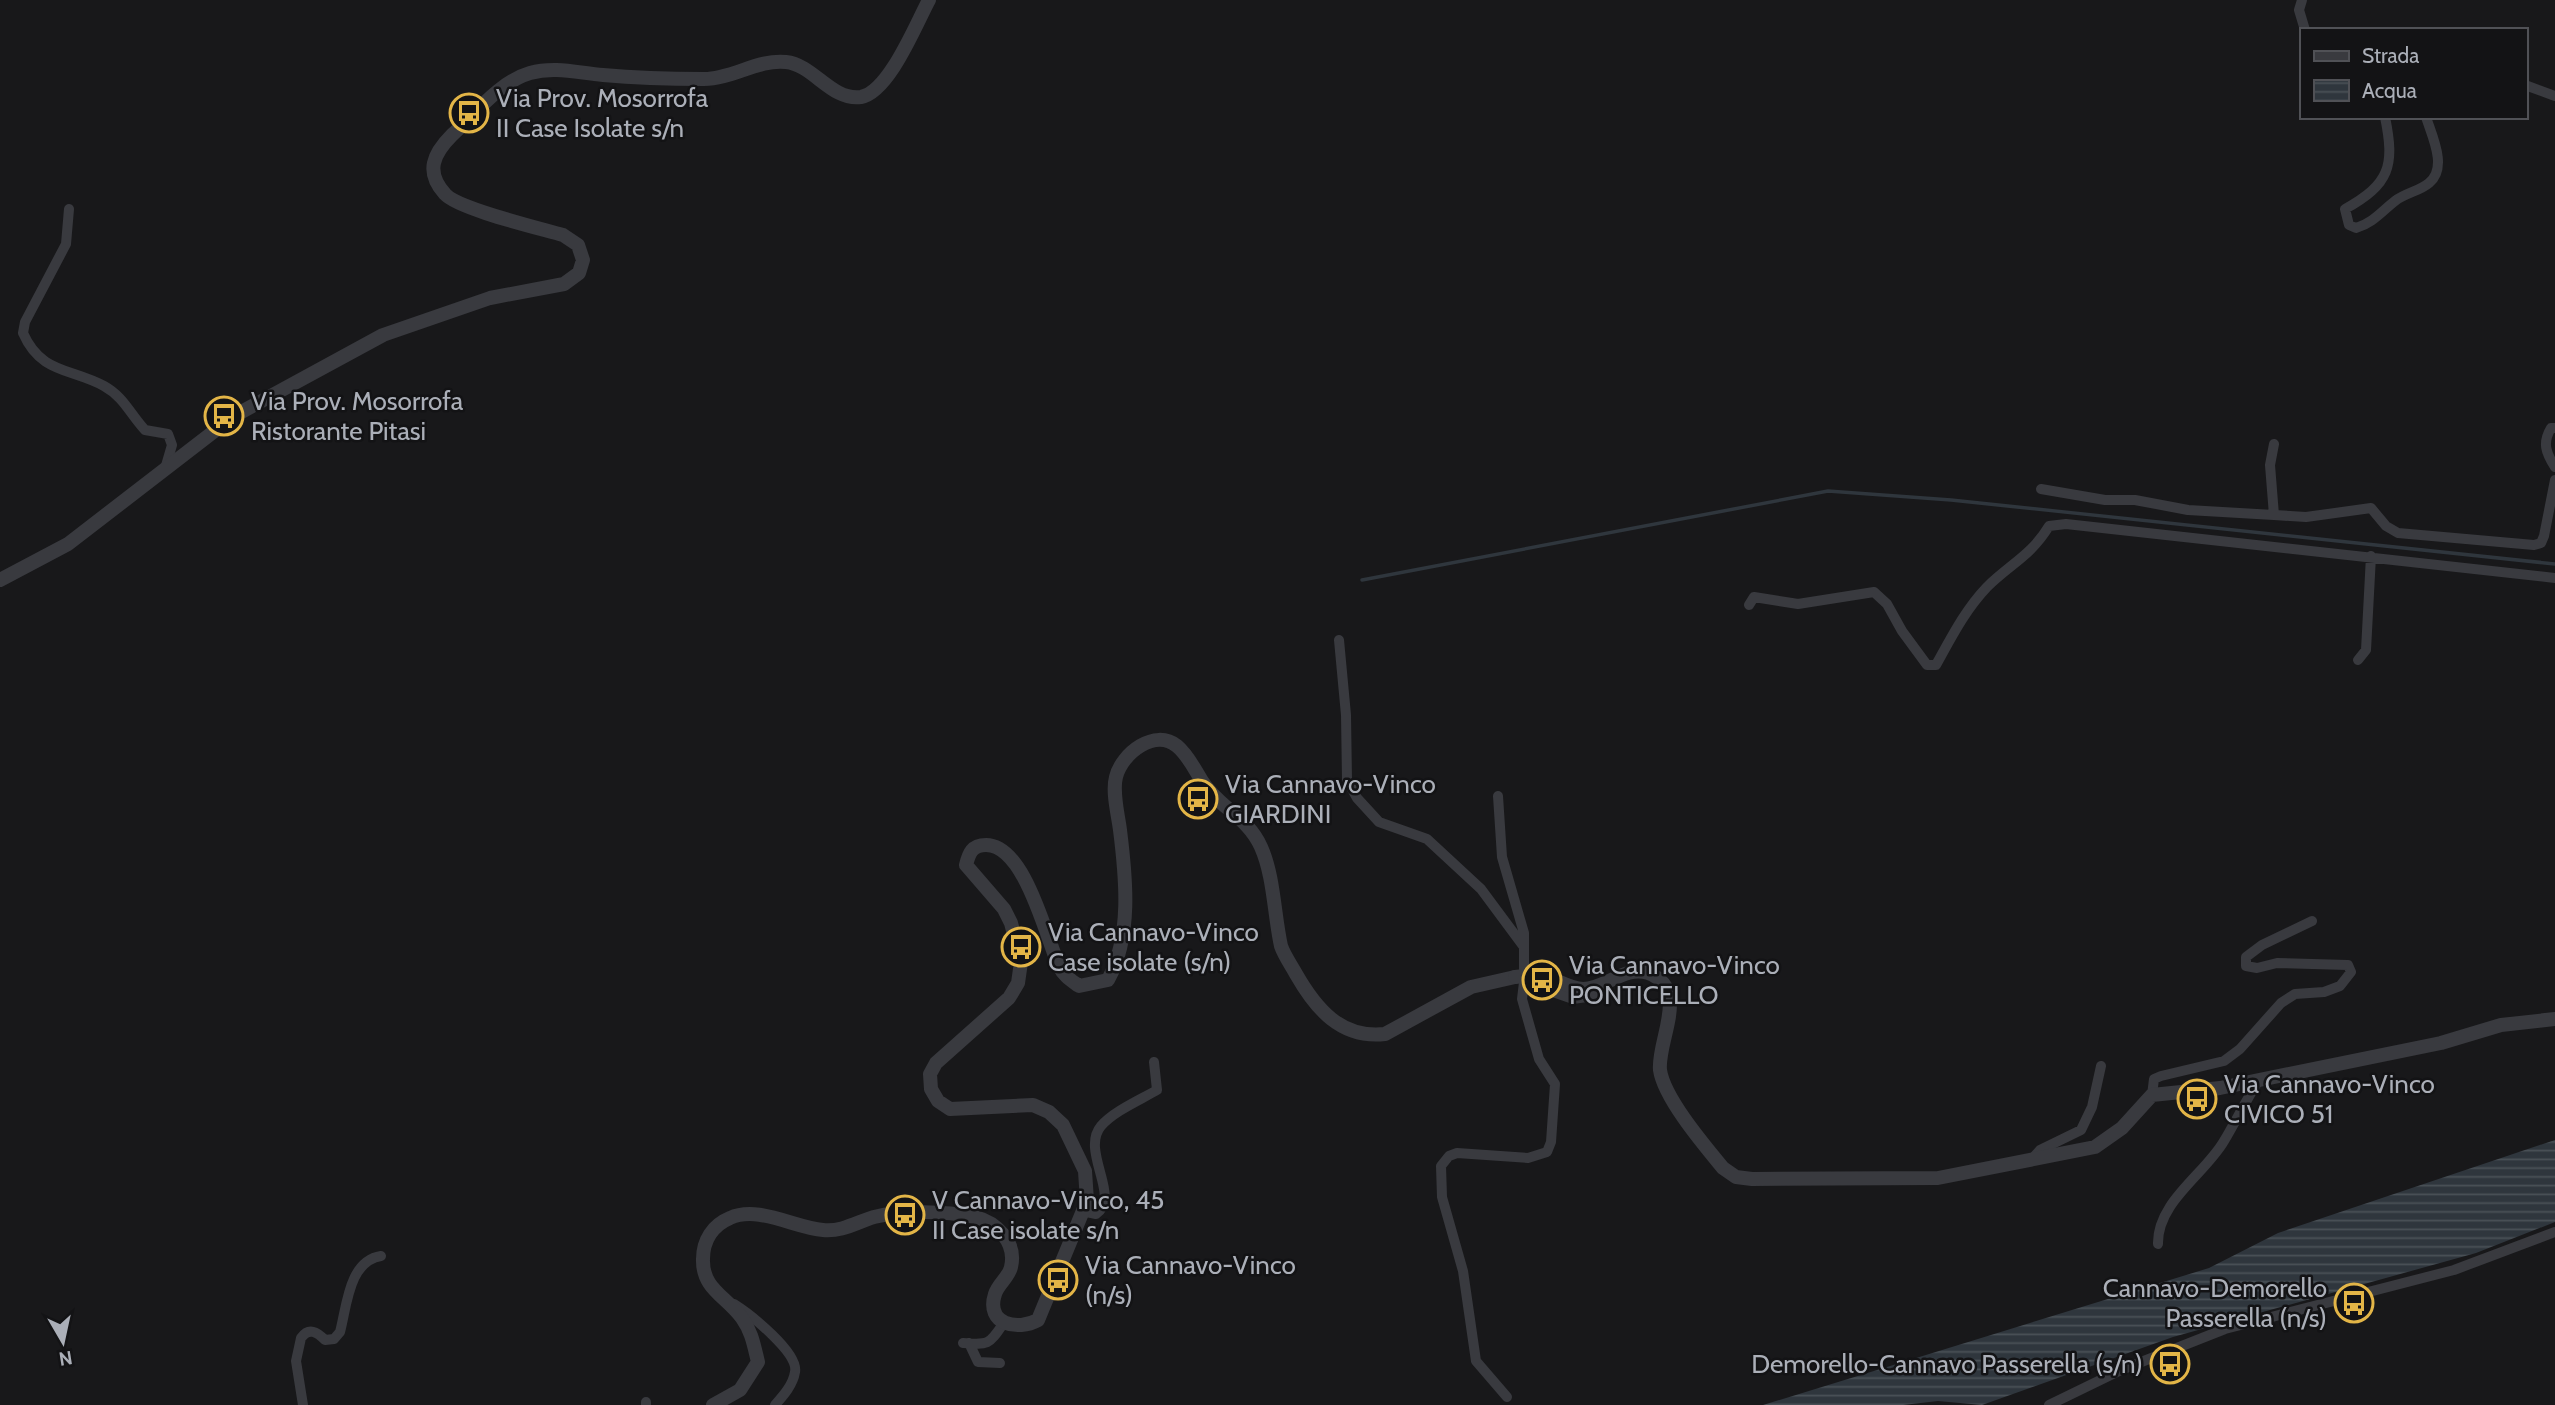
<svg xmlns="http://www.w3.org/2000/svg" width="2555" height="1405" viewBox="0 0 2555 1405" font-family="Cabin,sans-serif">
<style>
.water{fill:url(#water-rules)}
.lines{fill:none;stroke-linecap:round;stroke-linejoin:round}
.stream{stroke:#2f363d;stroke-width:3.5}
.minor{stroke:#393a3f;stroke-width:10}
.tertiary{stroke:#393a3f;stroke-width:14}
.tertiary-bridge{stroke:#393a3f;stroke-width:14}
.labels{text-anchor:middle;stroke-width:5;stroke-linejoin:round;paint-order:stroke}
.poi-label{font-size:26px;fill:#abafb8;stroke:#131315;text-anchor:start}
</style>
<defs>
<pattern id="water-rules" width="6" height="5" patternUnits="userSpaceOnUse" patternTransform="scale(1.75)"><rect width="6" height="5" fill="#2f363d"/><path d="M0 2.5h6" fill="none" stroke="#4a5157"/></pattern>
</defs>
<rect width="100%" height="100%" fill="#18181a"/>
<path class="water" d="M 2555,1140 L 2555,1222 L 2476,1253 L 2173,1337 L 1982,1405 L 1938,1401 L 1903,1405 L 1763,1405 L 2209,1268 L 2278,1233 Z"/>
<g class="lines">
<path class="stream" d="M 1362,580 L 1828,491 L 1951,500 L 2555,564"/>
<path class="minor" d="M 2302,0 L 2299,10 L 2305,30
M 2525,85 L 2555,96
M 2385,117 C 2395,166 2390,184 2345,209 L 2349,225 L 2356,228 C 2373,223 2382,211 2395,201 C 2405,193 2420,191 2429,183 C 2448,168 2432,136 2426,117
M 69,209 L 66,244 L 25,322 L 23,333 C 41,374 71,368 104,386 C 124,397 130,414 145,430 L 168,434 L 172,445 L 165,469
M 2555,428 L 2551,428 C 2542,443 2546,453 2555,467
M 2274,444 L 2270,465 L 2274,515 L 2306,517 L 2371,508 L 2386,526 L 2398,533 L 2534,545 L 2541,543 L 2544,536 L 2555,480
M 2041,489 L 2105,500 L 2135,500 L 2188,510 L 2274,515
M 1749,605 L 1754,597 L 1798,604 L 1874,592 L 1887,604 L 1902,631 L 1927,665 L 1936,665 C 1951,638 1965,610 1987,587 C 2010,564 2031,556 2049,526 L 2066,524 L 2555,578
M 1339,640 L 1346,715 L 1347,780 L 1357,798 L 1379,822 L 1427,839 L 1481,889 L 1524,947 L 1524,982 L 1573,999 L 1593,996 L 1595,989
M 2358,660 L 2366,650 L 2371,556
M 1498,796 L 1502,857 L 1524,933 L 1524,947
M 2152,1095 L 2154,1079 L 2161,1076 L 2224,1061 L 2240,1049 L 2281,1003 L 2295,994 L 2324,992 L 2340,986 L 2351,972 L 2348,965 L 2277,963 L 2257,968 L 2246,966 L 2246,957 L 2262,945 L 2312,921
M 2031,1160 L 2040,1150 L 2081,1130 L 2092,1107 L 2101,1066
M 1082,1211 L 1096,1214 C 1122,1197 1080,1151 1101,1126 C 1114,1111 1140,1100 1157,1090 L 1154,1062
M 2158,1244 C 2157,1202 2205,1174 2224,1141 C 2236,1121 2246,1100 2259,1080
M 734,1304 C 750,1314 799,1353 795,1372 C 793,1385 783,1396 775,1405
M 963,1343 C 988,1345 989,1345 1003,1324
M 969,1343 L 978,1362 L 1000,1363
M 1507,1397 L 1476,1361 L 1463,1271 L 1442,1197 L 1441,1166 L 1449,1156 L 1457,1153 L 1528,1158 L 1547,1152 L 1551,1142 L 1555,1084 L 1539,1059 L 1522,999 L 1524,982
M 646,1402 L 646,1405
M 303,1405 L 296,1361 L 301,1338 C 309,1327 317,1332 325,1340 L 334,1339 L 340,1332 C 347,1305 349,1261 381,1256
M 2049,1405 L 2121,1370 L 2225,1329 L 2454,1270 L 2555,1232"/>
<path class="tertiary" d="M 0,580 L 68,544 L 234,416 L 383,335 L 490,298 L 564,284 L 579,273 L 583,260 L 578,245 L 563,235 C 539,228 458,209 445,194 C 425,172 433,154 452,135 C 475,114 499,82 530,73 C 555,66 578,73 603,75 C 636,78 671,79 704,79 C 732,79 758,59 786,62 C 814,65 831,101 861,97 C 889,92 916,24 929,0
M 1532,975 C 1551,973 1564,988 1583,989 C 1605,989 1625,965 1648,973 C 1691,989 1657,1040 1660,1070 C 1664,1098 1704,1145 1723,1168 L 1736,1177 L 1752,1179 L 1938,1178 L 2095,1147 L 2122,1128 L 2152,1095 L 2220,1088 L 2441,1043 L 2501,1025 L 2555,1019
M 713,1405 L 740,1390 L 758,1362 C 754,1346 752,1332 742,1318 C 726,1296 702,1289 703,1259 C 703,1240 713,1225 730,1218 C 758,1205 795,1228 823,1230 C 842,1232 857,1222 874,1217 C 903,1210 945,1211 975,1217 C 996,1222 1017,1242 1011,1267 C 1009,1277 998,1284 995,1294 C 985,1325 1018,1331 1038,1320 L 1087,1201 L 1085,1171 L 1063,1125 L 1049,1112 L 1033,1105 L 950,1109 L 938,1101 L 931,1089 L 930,1074 L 936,1063 L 1009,998 L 1018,983 L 1021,962 L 1011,923 L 1004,909 L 966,865 C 969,853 972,845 986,845 C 1025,845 1046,937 1059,966 C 1064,976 1071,980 1079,986 L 1108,980 C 1132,936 1126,878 1120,830 C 1118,814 1112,792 1116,777 C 1122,753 1155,728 1177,746 C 1188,755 1195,770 1202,781 C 1218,807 1248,817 1261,847 C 1274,876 1274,914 1281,946 C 1284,955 1291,965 1296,974 C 1316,1009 1341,1039 1385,1034 L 1471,987 L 1515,977"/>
<path class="tertiary-bridge" d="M 1515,977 L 1532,975"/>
</g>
<defs>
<symbol id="bus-ring" viewBox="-11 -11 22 22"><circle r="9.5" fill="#131315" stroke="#e3b547" stroke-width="1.5"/><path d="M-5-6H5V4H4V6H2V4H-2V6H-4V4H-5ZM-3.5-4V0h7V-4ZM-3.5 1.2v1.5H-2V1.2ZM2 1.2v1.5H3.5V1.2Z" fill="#e3b547"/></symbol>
</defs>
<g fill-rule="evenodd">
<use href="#bus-ring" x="447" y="91" width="44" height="44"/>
<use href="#bus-ring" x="202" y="394" width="44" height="44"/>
<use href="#bus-ring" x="1176" y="777" width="44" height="44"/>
<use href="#bus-ring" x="999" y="925" width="44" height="44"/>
<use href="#bus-ring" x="1520" y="958" width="44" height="44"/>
<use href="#bus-ring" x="2175" y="1077" width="44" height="44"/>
<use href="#bus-ring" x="883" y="1193" width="44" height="44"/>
<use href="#bus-ring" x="1036" y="1258" width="44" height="44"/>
<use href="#bus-ring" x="2332" y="1281" width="44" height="44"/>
<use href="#bus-ring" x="2148" y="1342" width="44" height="44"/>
</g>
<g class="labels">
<g class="poi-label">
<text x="496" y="107">Via Prov. Mosorrofa<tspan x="496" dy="30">II Case Isolate s/n</tspan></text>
<text x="251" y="410">Via Prov. Mosorrofa<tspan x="251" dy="30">Ristorante Pitasi</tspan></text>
<text x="1225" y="793">Via Cannavo-Vinco<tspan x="1225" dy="30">GIARDINI</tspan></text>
<text x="1048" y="941">Via Cannavo-Vinco<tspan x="1048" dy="30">Case isolate (s/n)</tspan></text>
<text x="1569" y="974">Via Cannavo-Vinco<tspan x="1569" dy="30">PONTICELLO</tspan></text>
<text x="2224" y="1093">Via Cannavo-Vinco<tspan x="2224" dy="30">CIVICO 51</tspan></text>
<text x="932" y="1209">V Cannavo-Vinco, 45<tspan x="932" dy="30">II Case isolate s/n</tspan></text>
<text x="1085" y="1274">Via Cannavo-Vinco<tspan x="1085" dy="30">(n/s)</tspan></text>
<text x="2327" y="1297" text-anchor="end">Cannavo-Demorello<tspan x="2327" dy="30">Passerella (n/s)</tspan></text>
<text x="2143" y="1373" text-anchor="end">Demorello-Cannavo Passerella (s/n)</text>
</g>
</g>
<rect x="2300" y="28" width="228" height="91" fill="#131315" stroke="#505156" stroke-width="2"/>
<rect x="2314" y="51" width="35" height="10" fill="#393a3f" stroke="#505156" stroke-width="2"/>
<text x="2362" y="63" font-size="21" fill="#abafb8">Strada</text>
<rect x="2314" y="80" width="35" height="21" fill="url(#water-rules)" stroke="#505156" stroke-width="2"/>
<text x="2362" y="98" font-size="21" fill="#abafb8">Acqua</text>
<g transform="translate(63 1342) rotate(171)" stroke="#131315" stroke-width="5" paint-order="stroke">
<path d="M0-5L12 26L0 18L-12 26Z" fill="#abafb8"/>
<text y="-10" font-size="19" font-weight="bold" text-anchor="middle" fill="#abafb8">N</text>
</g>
</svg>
